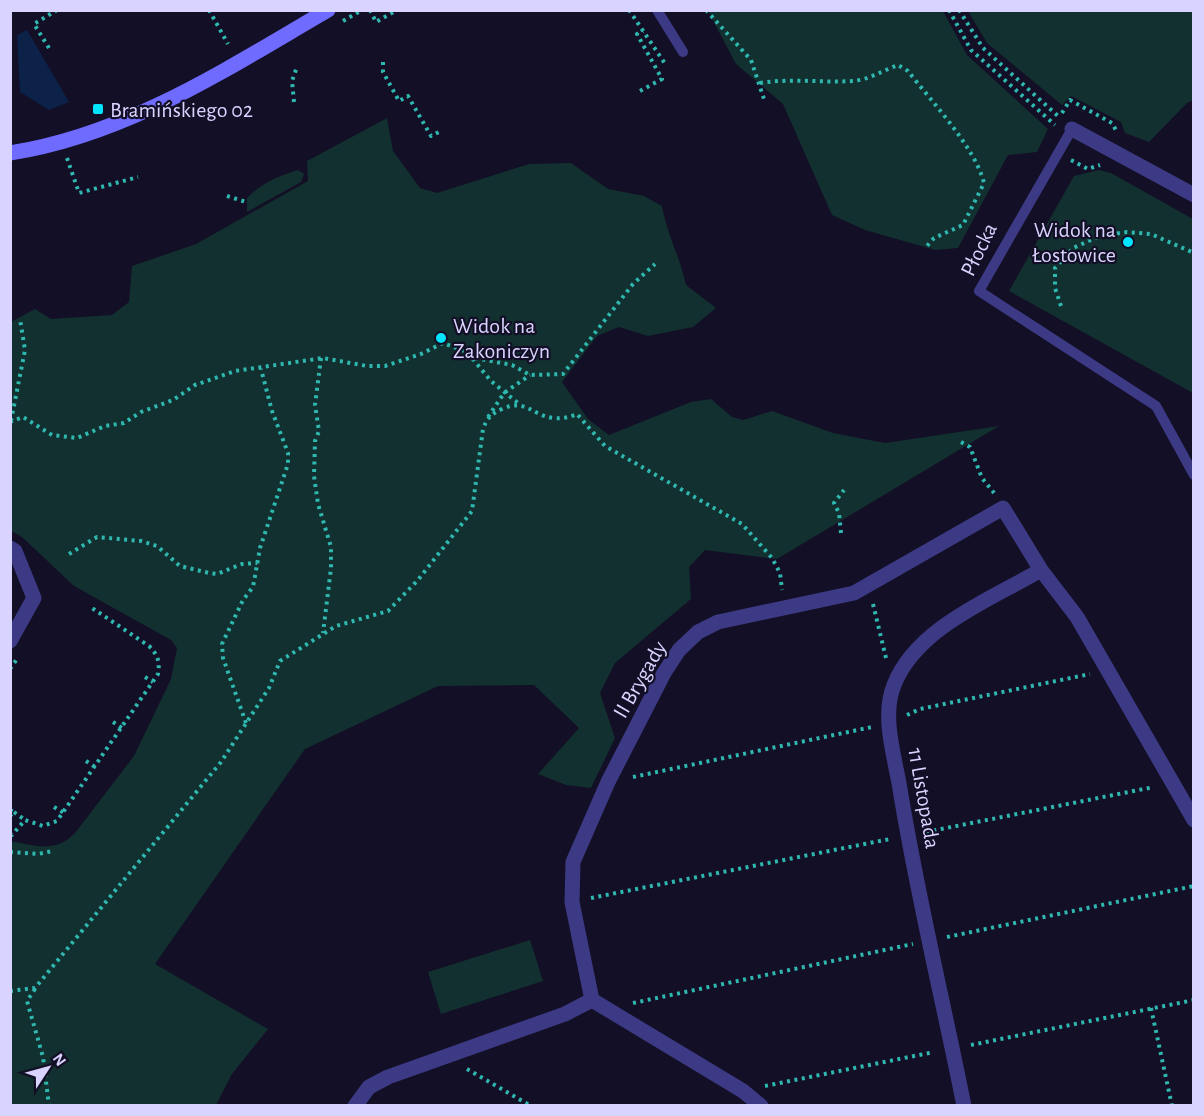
<svg xmlns="http://www.w3.org/2000/svg" width="1204" height="1116" viewBox="0 0 1204 1116" font-family="'Alegreya Sans',sans-serif">
<style>
.green{fill:#12302f}
.water{fill:#0c2248}
.lines{fill:none;stroke-linecap:round;stroke-linejoin:round}
.path{stroke:#2fb8b0;stroke-width:4;stroke-dasharray:3 4.5;stroke-linecap:butt}
.lane{stroke:#3d3a85;stroke-width:10}
.street{stroke:#3d3a85;stroke-width:15}
.secondary{stroke:#6f6bff;stroke-width:15}
.poi-dot{fill:#00e5ff;stroke:#130f26;stroke-width:2}
.labels{text-anchor:middle;stroke-width:4.5;stroke-linejoin:round;paint-order:stroke}
.poi-label{font-size:22px;fill:#d9d4ff;stroke:#130f26;text-anchor:start}
.street-label{font-size:22px;fill:#d9d4ff;stroke:#130f26}
</style>
<rect width="100%" height="100%" fill="#130f26"/>
<path class="green" d="M 708,11 L 943,11 L 967,55 L 1048,129 L 1037,152 L 1008,155 L 958,248 L 935,250 L 865,230 L 832,215 L 783,104 L 736,64 Z
M 968,11 L 1193,11 L 1193,100 L 1187,103 L 1149,142 L 1125,133 L 1121,122 L 1071,96 L 1062,105 L 987,43 Z
M 387,118 L 393,151 L 420,188 L 437,193 L 529,164 L 571,163 L 608,189 L 644,196 L 662,206 C 667,234 680,257 686,285 L 716,308 L 693,327 L 648,336 L 619,327 L 597,336 L 562,382 L 588,419 L 609,435 L 691,402 L 711,399 L 732,417 L 743,420 L 772,411 L 833,433 L 885,443 L 999,426 L 777,559 L 705,550 L 689,567 L 691,599 L 615,663 L 600,693 L 615,738 L 591,788 L 566,785 L 538,774 L 579,728 L 534,685 L 438,686 L 305,749 L 155,964 L 268,1029 L 232,1074 L 216,1105 L 11,1105 L 11,841 C 36,846 56,853 75,833 L 134,756 L 171,679 L 177,648 L 171,640 L 74,586 L 22,537 L 11,531 L 11,322 L 35,309 L 51,319 L 112,315 L 129,302 L 132,266 L 196,244 L 308,181 L 307,161 Z
M 298,170 L 304,174 L 301,182 L 247,212 L 247,198 C 261,183 279,176 298,170 Z
M 1099,170 L 1111,173 L 1193,219 L 1193,393 L 1009,291 L 1074,176 Z
M 530,940 L 543,981 L 441,1014 L 428,972 Z"/>
<path class="water" d="M 27,30 L 69,102 L 49,110 L 20,92 L 17,35 Z"/>
<g class="lines">
<path class="path" d="M 209,10 L 228,44
M 370,10 L 376,22 L 397,10
M 629,10 L 666,65
M 706,10 L 751,60 L 765,102
M 949,10 L 971,50 L 1055,125
M 959,10 L 983,48 L 1059,117
M 343,21 L 362,10
M 49,48 L 34,24 L 57,10
M 383,62 L 383,72 L 399,101 L 408,96 L 431,136 L 439,132
M 760,83 C 791,78 822,83 853,81 C 868,80 884,70 898,65 L 908,71 C 931,101 975,147 984,183 L 963,225 L 934,238 L 927,246
M 640,91 L 662,79 L 637,34 L 643,31
M 294,102 L 292,81 L 297,67
M 1062,113 L 1070,100 L 1112,123 L 1117,132
M 67,158 L 79,193 L 138,177
M 1071,160 L 1088,169 L 1100,165
M 227,196 L 246,202
M 1061,306 L 1055,288 L 1055,268 L 1073,248 L 1100,236 L 1127,232 L 1151,234 L 1194,253
M 321,358 L 315,405 L 319,431 L 315,441 L 314,476 L 318,504 L 331,547 L 331,568 L 323,633
M 475,358 L 512,365 L 530,375 L 563,374 L 633,284 L 655,264
M 488,417 L 504,393 L 530,375
M 11,421 L 25,350 L 20,319
M 10,422 L 23,417 L 52,435 L 77,438 L 105,426 L 124,423 L 141,412 L 173,400 L 195,385 L 235,371 L 323,358 L 367,366 L 385,366 L 421,354 L 443,343 L 467,352 L 491,381 L 518,403
M 961,442 L 970,447 L 982,478 L 994,493
M 841,533 L 839,513 L 834,503 L 844,490
M 69,554 L 97,537 L 141,541 L 157,546 L 180,566 L 209,573 L 217,574 L 242,564 L 257,563
M 873,604 L 886,658
M 10,669 L 17,659
M 145,677 L 153,682
M 907,715 L 920,709 L 1090,674
M 113,722 L 122,728
M 246,723 L 223,658 L 222,644 L 243,600 L 253,587 L 260,548 L 288,464 L 288,453 L 272,411 L 261,369
M 86,761 L 95,767
M 633,777 L 872,727
M 54,807 L 64,813
M 10,810 L 14,812 L 10,816
M 14,812 L 25,820
M 926,832 L 1154,787
M 10,834 L 12,835 L 25,820 L 43,826 L 57,821 L 158,674 C 160,662 158,655 149,646 L 92,608
M 10,852 L 38,854 L 53,851
M 591,898 L 890,839
M 947,937 L 1194,886
M 35,989 L 27,1001 L 43,1057 L 49,1106
M 10,991 L 35,988 L 221,762 L 269,688 L 280,661 L 336,626 L 388,611 L 418,580 L 472,511 L 483,429 C 487,418 491,414 502,409 C 526,398 532,416 554,418 C 563,419 570,417 577,414 L 605,446 L 742,524 L 772,558 L 780,573 L 782,590
M 633,1003 L 913,944
M 1151,1008 L 1172,1106
M 971,1045 L 1194,1000
M 467,1069 L 531,1106
M 765,1086 L 934,1052"/>
<path class="lane" d="M 657,10 L 683,52
M 1072,129 L 979,291 L 1156,406 L 1194,475"/>
<path class="street" d="M 1072,129 L 1194,195
M 10,548 L 15,551 L 34,598 L 10,641
M 592,1000 L 743,1091 L 761,1106
M 355,1106 L 369,1087 L 388,1077 L 565,1014 L 592,1000 L 572,902 L 573,862 L 608,782 L 664,673 L 679,650 L 698,632 L 718,622 L 854,593 L 1003,508 L 1041,570 L 1077,617 L 1194,820
M 964,1106 C 943,1000 917,895 900,789 C 895,757 881,717 894,685 C 916,628 991,599 1041,570"/>
<path class="secondary" d="M 10,153 C 127,135 228,68 328,10"/>
</g>
<g class="poi-dot">
<rect x="92" y="103" width="12" height="12" rx="3"/>
<circle cx="1128" cy="242" r="6"/>
<circle cx="441" cy="338" r="6"/>
</g>
<g class="labels">
<g class="poi-label">
<text x="110" y="117">Bramińskiego 02</text>
<text x="1116" y="237" text-anchor="end">Widok na<tspan x="1116" dy="25">Łostowice</tspan></text>
<text x="453" y="333">Widok na<tspan x="453" dy="25">Zakoniczyn</tspan></text>
</g>
<g class="street-label">
<text transform="translate(978 249) rotate(-64)" y="8">Płocka</text>
<text transform="translate(639 679) rotate(-60)" y="8">II Brygady</text>
<text transform="translate(925 798) rotate(80)" y="8">11 Listopada</text>
</g>
</g>
<rect width="1204" height="1116" fill="none" stroke="#d9d4ff" stroke-width="24"/>
<g transform="translate(48 1068) rotate(54)" stroke="#130f26" stroke-width="4.5" paint-order="stroke">
<path d="M0-4.5L10 22L0 15L-10 22Z" fill="#d9d4ff"/>
<text y="-9" font-size="16" font-weight="bold" text-anchor="middle" fill="#d9d4ff">N</text>
</g>
</svg>
